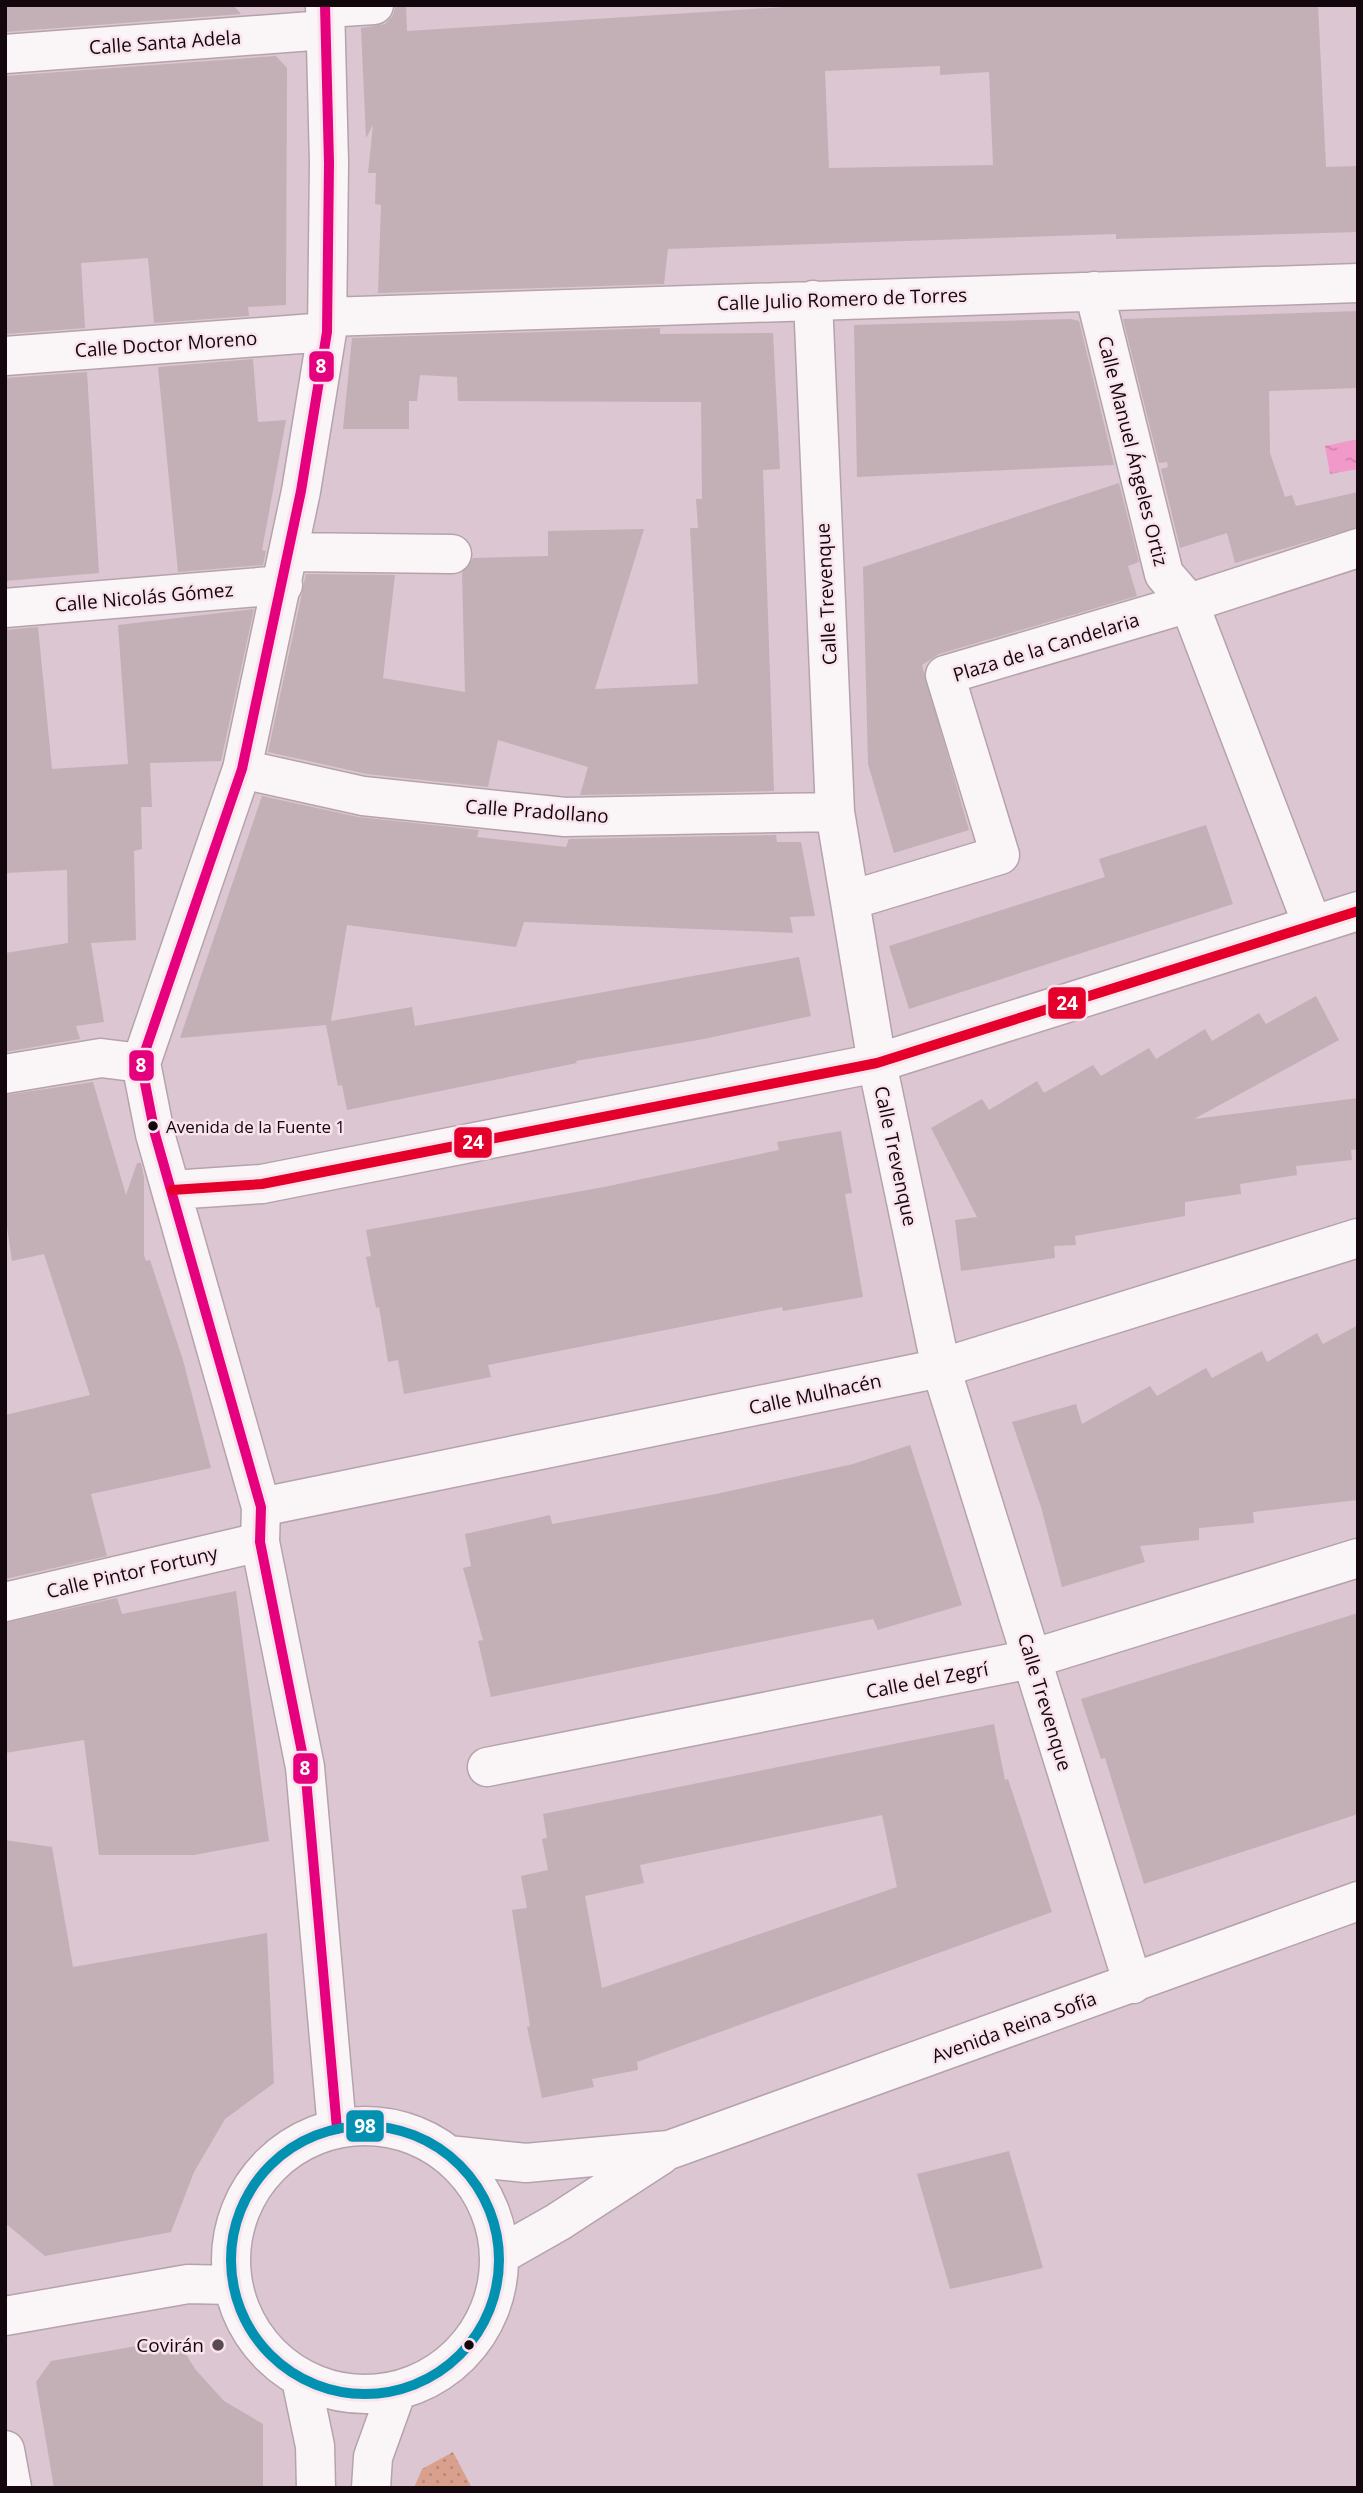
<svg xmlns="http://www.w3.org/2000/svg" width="1363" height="2493" viewBox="0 0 1363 2493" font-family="'Open Sans',sans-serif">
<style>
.green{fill:url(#green-dots)}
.water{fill:url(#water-ripples)}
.building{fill:#c2b0b6;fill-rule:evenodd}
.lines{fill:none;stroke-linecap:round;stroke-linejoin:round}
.minor-casing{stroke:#b5a3ac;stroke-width:41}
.minor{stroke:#faf6f8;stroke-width:38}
.bus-1-casing{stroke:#f9e4ed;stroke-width:16}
.bus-2-casing{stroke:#f9e4ed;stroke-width:16}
.bus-3-casing{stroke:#f9e4ed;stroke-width:16}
.bus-1{stroke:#e5007d;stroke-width:10}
.bus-2{stroke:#e4002b;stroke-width:10}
.bus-3{stroke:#0391b1;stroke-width:10}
.bus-dot{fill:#13070d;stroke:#f9e4ed;stroke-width:2.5}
.poi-dot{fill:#594a52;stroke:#f9e4ed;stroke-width:2.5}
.labels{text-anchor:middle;stroke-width:5;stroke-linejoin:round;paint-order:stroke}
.bus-label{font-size:17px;fill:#13070d;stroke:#f9e4ed;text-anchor:start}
.street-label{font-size:19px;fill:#13070d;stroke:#f9e4ed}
.poi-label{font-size:19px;fill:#13070d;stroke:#f9e4ed;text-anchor:end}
.line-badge{stroke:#f9e4ed;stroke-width:2.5}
.badge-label{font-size:19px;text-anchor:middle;font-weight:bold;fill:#fff}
</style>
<defs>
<pattern id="green-dots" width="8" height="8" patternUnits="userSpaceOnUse" patternTransform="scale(1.75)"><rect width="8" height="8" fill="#d9a18d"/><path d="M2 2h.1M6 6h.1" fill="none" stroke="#b98978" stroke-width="1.8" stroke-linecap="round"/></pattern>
<pattern id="water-ripples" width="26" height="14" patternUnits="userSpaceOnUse" patternTransform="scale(1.75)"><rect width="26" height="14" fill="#f199c9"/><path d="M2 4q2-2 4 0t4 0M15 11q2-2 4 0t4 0" fill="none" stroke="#ce82ab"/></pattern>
</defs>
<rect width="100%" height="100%" fill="#dcc6d1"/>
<path class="green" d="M 453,2452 L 472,2488 L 414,2488 L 422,2469 Z"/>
<path class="water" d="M 1358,439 L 1358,469 L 1330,474 L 1325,446 Z"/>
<path class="building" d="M 5,5 L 233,5 L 241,14 L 5,32 Z
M 396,5 L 406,5 L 407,31 L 817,5 L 1318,5 L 1326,167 L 1358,166 L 1358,232 L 1116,239 L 1116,234 L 668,249 L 664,284 L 378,293 L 381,205 L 375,204 L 376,173 L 368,173 L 373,125 L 366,138 L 361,28 L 385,24 L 393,15 ZM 940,66 L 940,75 L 989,72 L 993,165 L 829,168 L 825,71 Z
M 276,56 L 287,68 L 286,305 L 248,307 L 249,316 L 154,323 L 148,258 L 81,263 L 85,328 L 5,334 L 5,76 Z
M 1358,311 L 1358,388 L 1269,391 L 1270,453 L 1285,497 L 1292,495 L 1296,506 L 1358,492 L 1358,527 L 1235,563 L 1227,533 L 1180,548 L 1161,469 L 1168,467 L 1167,462 L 1159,463 L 1123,319 Z
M 1071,319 L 1079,321 L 1114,465 L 857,477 L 854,325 Z
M 660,328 L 660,334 L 773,333 L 780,469 L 763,470 L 774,791 L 580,795 L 588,767 L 498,740 L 488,787 L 367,774 L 268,752 L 306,574 L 395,575 L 383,678 L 465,692 L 462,573 L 473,558 L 548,556 L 548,531 L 644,529 L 595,689 L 698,684 L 690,528 L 698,528 L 696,499 L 702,499 L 701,402 L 458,401 L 457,377 L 420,375 L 417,401 L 409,401 L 409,429 L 343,429 L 352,338 Z
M 253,359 L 258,422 L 286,420 L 262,550 L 266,551 L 263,565 L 178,572 L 158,367 Z
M 87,372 L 99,573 L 5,581 L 5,378 Z
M 1119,483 L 1139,562 L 1128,566 L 1137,596 L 939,654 L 922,665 L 969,830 L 894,853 L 868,764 L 863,567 Z
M 254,609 L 221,761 L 150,763 L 152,807 L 141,807 L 142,849 L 134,851 L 136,940 L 91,943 L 104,1022 L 76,1026 L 80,1039 L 5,1052 L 5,953 L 68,943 L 67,870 L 5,873 L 5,630 L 38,627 L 52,769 L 128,764 L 118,625 Z
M 262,796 L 358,817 L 479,830 L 477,837 L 566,847 L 569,839 L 776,835 L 777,842 L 801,842 L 815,916 L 790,917 L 793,933 L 524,922 L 516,947 L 347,925 L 331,1021 L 412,1007 L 415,1026 L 799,957 L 811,1016 L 704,1039 L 576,1061 L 577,1063 L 347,1110 L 342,1085 L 338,1086 L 326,1025 L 180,1038 Z
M 1206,825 L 1233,904 L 909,1009 L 889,946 L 1105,877 L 1099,859 Z
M 1316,996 L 1339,1040 L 1194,1119 L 1358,1098 L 1358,1149 L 1351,1150 L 1352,1160 L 1296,1166 L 1297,1175 L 1240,1184 L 1241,1194 L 1185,1202 L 1185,1216 L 1075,1236 L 1076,1245 L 1054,1246 L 1055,1258 L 961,1271 L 955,1220 L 977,1217 L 931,1128 L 982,1099 L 989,1110 L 1037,1081 L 1044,1093 L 1093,1065 L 1101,1076 L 1149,1048 L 1156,1059 L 1205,1029 L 1212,1041 L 1259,1013 L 1266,1024 Z
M 93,1082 L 126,1195 L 137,1163 L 141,1163 L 144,1177 L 144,1255 L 146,1261 L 150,1260 L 183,1360 L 211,1468 L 91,1494 L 107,1556 L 5,1579 L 5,1415 L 90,1395 L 44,1254 L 12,1261 L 5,1213 L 5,1095 Z
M 841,1131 L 852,1193 L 845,1194 L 863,1297 L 783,1311 L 782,1307 L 488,1365 L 491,1377 L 404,1394 L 398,1360 L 388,1362 L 379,1307 L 376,1308 L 366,1257 L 371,1256 L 366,1230 L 604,1187 L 779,1150 L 777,1142 Z
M 1358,1325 L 1358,1500 L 1253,1512 L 1254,1523 L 1199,1528 L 1199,1540 L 1140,1546 L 1145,1562 L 1062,1587 L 1041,1507 L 1012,1422 L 1076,1404 L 1082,1424 L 1150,1386 L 1157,1396 L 1206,1368 L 1212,1378 L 1262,1351 L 1267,1362 L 1317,1333 L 1323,1344 Z
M 910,1445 L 962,1605 L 878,1630 L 873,1619 L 491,1697 L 478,1641 L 483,1640 L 463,1568 L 471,1566 L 465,1534 L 550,1515 L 552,1524 L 716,1494 L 853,1464 Z
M 236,1591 L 269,1841 L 194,1855 L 99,1855 L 84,1740 L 5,1753 L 5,1623 L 117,1598 L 122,1614 Z
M 1358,1613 L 1358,1814 L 1144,1884 L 1105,1758 L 1101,1759 L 1081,1699 Z
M 994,1724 L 1005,1780 L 1008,1779 L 1052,1912 L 637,2062 L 638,2070 L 592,2079 L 594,2087 L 542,2098 L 527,2027 L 530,2026 L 512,1910 L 527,1908 L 521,1876 L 548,1870 L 542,1839 L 547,1838 L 543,1814 ZM 882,1815 L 897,1887 L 602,1988 L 585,1896 L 644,1883 L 640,1865 Z
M 5,1840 L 52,1847 L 73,1967 L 267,1933 L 274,2083 L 225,2119 L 194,2172 L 171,2232 L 45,2256 L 5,2223 Z
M 1009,2151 L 1043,2268 L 950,2289 L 917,2174 Z
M 177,2339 L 195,2369 L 224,2401 L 263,2424 L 263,2488 L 54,2488 L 36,2382 L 51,2361 Z"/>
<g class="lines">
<defs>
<path id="minor" d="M 325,5 L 329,163 L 327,332 L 301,491 L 242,769 L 141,1063 L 155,1134 L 261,1507 L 260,1542 L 305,1767 L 337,2129
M 326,8 L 374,5
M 5,54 L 325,30
M 1094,291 L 1164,574 L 1189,603 L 1312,924
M 813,300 L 835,812 L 877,1063 L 941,1368 L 1133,1984
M 327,317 L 1358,283
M 5,356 L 327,332
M 289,552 L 452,554
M 5,608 L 283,585
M 242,769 L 363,796 L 565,817 L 835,812
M 851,900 L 1000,855 L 945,675 L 1189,603 L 1358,548
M 5,1074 L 101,1058 L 141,1063
M 172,1190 L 262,1184 L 877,1063 L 1358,911
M 261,1507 L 941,1368 L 1358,1238
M 5,1602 L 260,1542
M 487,1767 L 1031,1659 L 1358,1558
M231 2260a134 134 0 1 1 268 0a134 134 0 1 1-268 0Z
M 448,2155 L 526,2163 L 669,2150 L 1358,1901
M 500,2255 L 558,2222 L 661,2155
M 5,2316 L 188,2284 L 232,2285
M 301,2379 L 315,2446 L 316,2488
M 5,2450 L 12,2488
M 371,2488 L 373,2457 L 396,2393"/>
</defs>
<use href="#minor" class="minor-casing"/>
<use href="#minor" class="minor"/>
<defs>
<path id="bus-1" d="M 325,5 L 329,163 L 327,332 L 301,491 L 242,769 L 141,1063 L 155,1134 L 261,1507 L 260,1542 L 305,1767 L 337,2129"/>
<path id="bus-2" d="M 172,1190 L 262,1184 L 877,1063 L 1358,911"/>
<path id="bus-3" d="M231 2260a134 134 0 1 1 268 0a134 134 0 1 1-268 0Z"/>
</defs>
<use href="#bus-1" class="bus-1-casing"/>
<use href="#bus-2" class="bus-2-casing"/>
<use href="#bus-3" class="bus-3-casing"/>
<use href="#bus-1" class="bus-1"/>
<use href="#bus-2" class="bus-2"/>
<use href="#bus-3" class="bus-3"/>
</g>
<g class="bus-dot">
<circle cx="153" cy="1126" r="6"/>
<circle cx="469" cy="2345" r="6"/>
</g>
<circle class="poi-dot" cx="218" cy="2345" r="7"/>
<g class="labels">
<g class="bus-label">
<text x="166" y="1133">Avenida de la Fuente 1</text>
</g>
<g class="street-label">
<text transform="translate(165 42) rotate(-4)" y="7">Calle Santa Adela</text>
<text transform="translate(842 299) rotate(-2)" y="7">Calle Julio Romero de Torres</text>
<text transform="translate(166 344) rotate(-4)" y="7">Calle Doctor Moreno</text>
<text transform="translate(1133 451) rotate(76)" y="7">Calle Manuel Ángeles Ortiz</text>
<text transform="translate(826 594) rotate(-93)" y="7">Calle Trevenque</text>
<text transform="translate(144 597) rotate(-5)" y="7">Calle Nicolás Gómez</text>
<text transform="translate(1046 647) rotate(-17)" y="7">Plaza de la Candelaria</text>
<text transform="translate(537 811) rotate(4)" y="7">Calle Pradollano</text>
<text transform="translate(896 1156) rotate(78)" y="7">Calle Trevenque</text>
<text transform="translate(815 1394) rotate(-12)" y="7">Calle Mulhacén</text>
<text transform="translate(132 1572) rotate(-13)" y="7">Calle Pintor Fortuny</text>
<text transform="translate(927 1680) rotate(-11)" y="7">Calle del Zegrí</text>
<text transform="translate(1045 1702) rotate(73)" y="7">Calle Trevenque</text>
<text transform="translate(1014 2027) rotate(-20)" y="7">Avenida Reina Sofía</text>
</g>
<g class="poi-label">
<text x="204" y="2352">Covirán</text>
</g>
</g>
<g class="line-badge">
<rect x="308" y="350" width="27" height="33" rx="7" fill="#e5007d"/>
<rect x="1047" y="986" width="40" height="34" rx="7" fill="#e4002b"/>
<rect x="128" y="1049" width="27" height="33" rx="7" fill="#e5007d"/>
<rect x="453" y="1126" width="40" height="33" rx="7" fill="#e4002b"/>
<rect x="292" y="1752" width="27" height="33" rx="7" fill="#e5007d"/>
<rect x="345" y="2109" width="40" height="34" rx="7" fill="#0391b1"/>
</g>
<g class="badge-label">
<text x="321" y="373">8</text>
<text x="1067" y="1010">24</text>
<text x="141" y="1072">8</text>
<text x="473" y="1149">24</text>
<text x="305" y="1775">8</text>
<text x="365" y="2133">98</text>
</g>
<rect width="1363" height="2493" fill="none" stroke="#13070d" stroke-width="14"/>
</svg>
